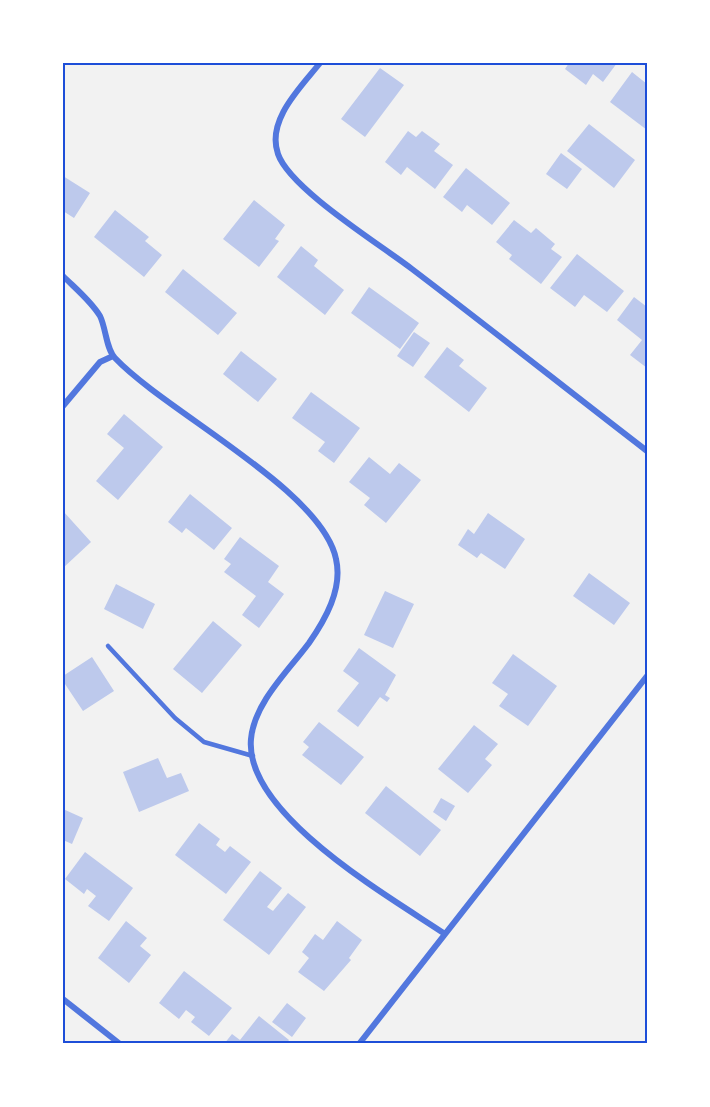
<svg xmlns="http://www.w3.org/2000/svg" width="710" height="1107" viewBox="0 0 710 1107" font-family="'Space Grotesk',sans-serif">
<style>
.building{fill:#bdc9ec}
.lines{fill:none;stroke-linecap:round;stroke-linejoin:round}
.service{stroke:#5277de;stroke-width:4.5}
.minor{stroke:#5277de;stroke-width:6}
.neatline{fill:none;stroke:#1d4ed8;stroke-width:2}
</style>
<rect width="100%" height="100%" fill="#f2f2f2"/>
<path class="building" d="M 569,63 L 617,63 L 603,82 L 593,74 L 586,85 L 565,69 Z
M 380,68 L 404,85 L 365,137 L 341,119 Z
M 632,72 L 647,84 L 647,130 L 610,102 Z
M 589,124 L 635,160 L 614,188 L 567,151 Z
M 408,131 L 416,137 L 422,131 L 440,144 L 434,151 L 453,165 L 435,189 L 407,167 L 401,175 L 385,162 Z
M 561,153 L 582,169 L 567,189 L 546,174 Z
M 466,168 L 510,203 L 492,225 L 467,205 L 462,212 L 443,197 Z
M 63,176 L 90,193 L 74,218 L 63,211 Z
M 254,200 L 285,225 L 275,239 L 279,241 L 259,267 L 223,239 Z
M 115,210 L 149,237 L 145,241 L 162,255 L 144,277 L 94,237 Z
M 514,220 L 531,233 L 536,228 L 555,244 L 551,249 L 562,257 L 541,284 L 509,259 L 512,255 L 496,242 Z
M 301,246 L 318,260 L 314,266 L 344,290 L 325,315 L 277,277 Z
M 577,254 L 624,291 L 607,312 L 584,295 L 575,307 L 550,288 Z
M 183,269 L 237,313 L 218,335 L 165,292 Z
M 369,287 L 419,323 L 400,349 L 351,313 Z
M 634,297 L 647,307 L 647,368 L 630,355 L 642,340 L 617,320 Z
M 414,332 L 430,343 L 413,367 L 397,356 Z
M 447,347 L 464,360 L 459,366 L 487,388 L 469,412 L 424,377 Z
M 241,351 L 277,379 L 258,402 L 223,374 Z
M 311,392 L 360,428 L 334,463 L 318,451 L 325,442 L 292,418 Z
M 124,414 L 163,447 L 118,500 L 96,481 L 124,448 L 107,434 Z
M 369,457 L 390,474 L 399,463 L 421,480 L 386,523 L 364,505 L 370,498 L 349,482 Z
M 190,494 L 232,528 L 214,550 L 186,528 L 182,533 L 168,522 Z
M 63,511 L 91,542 L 63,568 Z
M 488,513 L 525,539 L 505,569 L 481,553 L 477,558 L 458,545 L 468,529 L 474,534 Z
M 240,537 L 279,566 L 268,582 L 284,594 L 259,628 L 242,615 L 256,596 L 224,572 L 231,564 L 224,559 Z
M 589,573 L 630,603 L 614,625 L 573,596 Z
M 116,584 L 155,604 L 143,629 L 104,609 Z
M 385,591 L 414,604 L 393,648 L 364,635 Z
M 213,621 L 242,645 L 202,693 L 173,669 Z
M 359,648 L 396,675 L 385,695 L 390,698 L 387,702 L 380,697 L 358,727 L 337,711 L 359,683 L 343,671 Z
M 513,654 L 557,686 L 528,726 L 499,706 L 508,694 L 492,683 Z
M 92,657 L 114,691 L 83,711 L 63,681 L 63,676 Z
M 319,722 L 364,757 L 341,785 L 302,755 L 309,747 L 303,742 Z
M 474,725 L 498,744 L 485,759 L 492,765 L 468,793 L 438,769 Z
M 158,758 L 167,778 L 181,773 L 189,791 L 139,812 L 123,772 Z
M 386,786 L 441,830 L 420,856 L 365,813 Z
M 441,798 L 455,806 L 446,821 L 433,812 Z
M 63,809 L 83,818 L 72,844 L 63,840 Z
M 199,823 L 220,839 L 216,845 L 225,852 L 230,846 L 251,862 L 226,894 L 175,855 Z
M 85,852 L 133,888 L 109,921 L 88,906 L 96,896 L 87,889 L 84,894 L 65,879 Z
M 260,871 L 282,888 L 267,907 L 273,911 L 288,893 L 306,907 L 269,955 L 223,920 Z
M 126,921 L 147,938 L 140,946 L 151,955 L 129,983 L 98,958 Z
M 337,921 L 362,940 L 349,958 L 351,960 L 324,991 L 298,972 L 309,958 L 302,952 L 315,934 L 323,940 Z
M 184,971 L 232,1008 L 209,1036 L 191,1022 L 195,1017 L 186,1010 L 179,1019 L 159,1003 Z
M 287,1003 L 306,1018 L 292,1037 L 272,1022 Z
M 259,1016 L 289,1040 L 286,1044 L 224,1044 L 232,1034 L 240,1040 Z"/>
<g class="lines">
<path class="service" d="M 108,646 L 175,718 L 204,742 L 253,756"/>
<path class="minor" d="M 320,63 C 301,87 266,120 278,154 C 290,189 381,245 412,269 C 491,329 569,391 647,451
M 63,276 C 75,288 91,301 100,316 C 106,328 106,349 115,358 C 166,412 322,490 336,559 C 343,589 325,620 309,643 C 289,670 254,703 251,739 C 244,814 390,897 445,934
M 63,406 L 100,362 L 113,356
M 63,999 L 120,1044
M 359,1044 L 647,676"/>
</g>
<rect width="710" height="1107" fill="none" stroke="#ffffff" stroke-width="129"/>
<rect x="64" y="64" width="582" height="978" class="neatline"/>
</svg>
